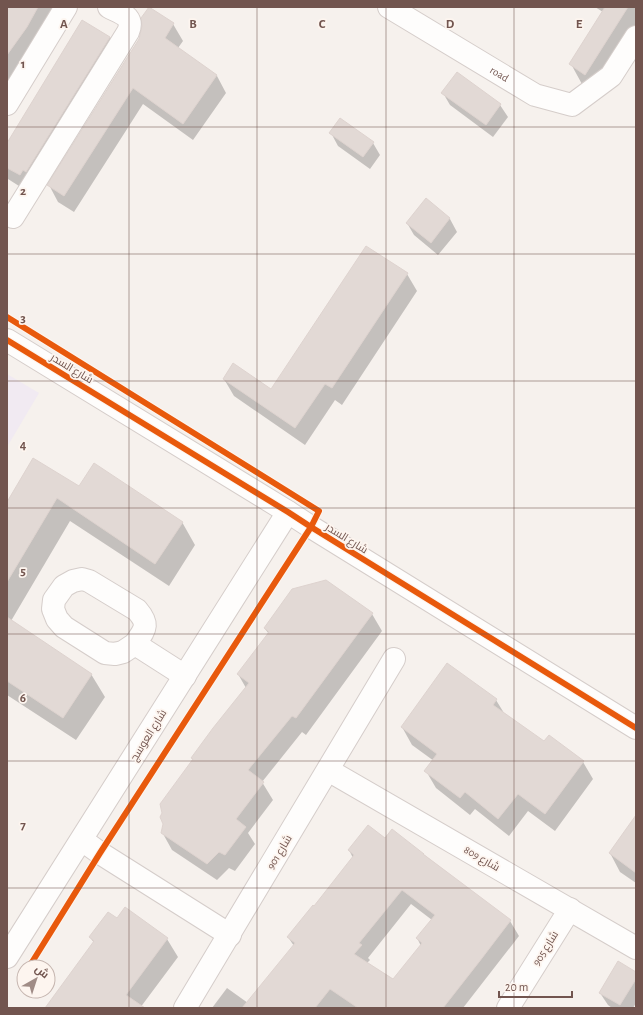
<svg xmlns="http://www.w3.org/2000/svg" width="643" height="1015" viewBox="0 0 643 1015" font-family="'Alegreya Sans',Cairo,sans-serif">
<style>
.education{fill:#f1eaf2}
.shadow{fill:#0003;fill-rule:evenodd}
.building{fill:#e2d9d5;stroke:#ded3cf;fill-rule:evenodd}
.lines{fill:none;stroke-linecap:round;stroke-linejoin:round}
.minor-casing{stroke:#d5cdca;stroke-width:24}
.minor{stroke:#fefdfc;stroke-width:22}
.cycleway-casing{stroke:#fdf5ef;stroke-width:8}
.cycleway{stroke:#e8590c;stroke-width:6}
.grid{fill:none;stroke:#72554f;stroke-width:1;stroke-opacity:0.55}
.labels{text-anchor:middle;stroke-width:3.5;stroke-linejoin:round;paint-order:stroke}
.street-label{font-size:11px;fill:#72554f;stroke:#fdf5ef}
.grid-label{font-size:13px;text-anchor:middle;font-weight:bold;fill:#72554f;stroke:#fdf5ef;stroke-width:3.5;stroke-linejoin:round;paint-order:stroke}
</style>
<rect width="100%" height="100%" fill="#f6f1ed"/>
<path class="education" d="M 7,374 L 39,393 L 7,447 Z"/>
<path class="shadow" d="M 7,7 L 65,7 L 7,87 Z
M 595,7 L 636,7 L 636,36 L 598,96 L 583,86 L 571,64 L 603,12 Z
M 173,24 L 183,41 L 178,48 L 217,76 L 226,93 L 193,140 L 143,104 L 74,212 L 58,202 L 49,185 L 140,39 L 143,27 Z
M 110,37 L 120,56 L 30,193 L 8,179 L 7,178 L 7,145 Z
M 443,93 L 500,105 L 508,117 L 493,137 L 450,105 Z
M 331,133 L 373,143 L 380,155 L 370,169 L 338,146 Z
M 426,200 L 450,219 L 457,232 L 438,255 L 414,235 L 407,223 Z
M 407,274 L 417,291 L 342,405 L 335,400 L 305,445 L 234,396 L 224,379 L 271,391 Z
M 79,487 L 182,522 L 195,545 L 169,586 L 70,521 L 11,621 L 91,674 L 105,697 L 76,740 L 7,695 L 7,504 Z
M 372,614 L 382,631 L 306,735 L 302,732 L 262,782 L 273,800 L 248,833 L 255,844 L 235,871 L 229,868 L 217,880 L 172,850 L 162,832 L 194,760 L 192,758 L 246,688 L 238,674 L 269,634 L 265,629 Z
M 496,700 L 504,713 L 544,742 L 583,762 L 593,779 L 555,831 L 528,811 L 509,836 L 475,809 L 470,815 L 436,788 L 426,771 L 434,761 L 412,745 L 402,727 Z
M 636,817 L 636,883 L 620,872 L 610,853 Z
M 385,840 L 423,854 L 510,921 L 519,936 L 463,1008 L 212,1008 L 227,988 L 248,1003 L 294,946 L 288,937 L 314,907 L 353,858 L 349,850 ZM 411,904 L 432,920 L 417,938 L 421,946 L 394,980 L 367,963 L 370,960 L 368,958 Z
M 117,919 L 167,939 L 178,957 L 140,1008 L 46,1008 L 94,943 L 90,937 Z
M 636,973 L 636,1003 L 633,1008 L 612,1008 L 608,1005 L 600,993 Z"/>
<path class="building" d="M 7,7 L 38,7 L 27,27 L 7,55 Z
M 149,7 L 174,23 L 165,38 L 217,75 L 183,124 L 133,88 L 64,196 L 47,185 L 139,39 L 142,26 L 141,18 Z
M 605,7 L 628,7 L 585,75 L 569,64 Z
M 82,20 L 110,37 L 26,172 L 23,170 L 20,175 L 7,168 L 7,143 Z
M 457,72 L 501,104 L 486,125 L 441,93 Z
M 340,118 L 374,142 L 363,157 L 329,133 Z
M 426,198 L 450,218 L 431,243 L 406,223 Z
M 366,246 L 408,273 L 332,388 L 325,384 L 295,428 L 223,379 L 233,363 L 271,389 Z
M 33,458 L 79,486 L 94,463 L 183,522 L 155,564 L 57,498 L 7,582 L 7,502 Z
M 326,580 L 373,613 L 296,718 L 292,716 L 248,770 L 264,782 L 236,819 L 246,827 L 225,855 L 219,852 L 207,864 L 161,833 L 163,824 L 160,817 L 162,813 L 160,804 L 193,759 L 191,758 L 213,728 L 249,683 L 237,674 L 269,632 L 264,628 L 292,589 Z
M 7,617 L 92,674 L 63,718 L 7,681 Z
M 447,663 L 497,699 L 493,705 L 544,741 L 549,735 L 584,761 L 545,814 L 518,794 L 498,819 L 465,792 L 460,798 L 424,771 L 437,754 L 401,727 Z
M 636,815 L 636,873 L 609,853 Z
M 368,825 L 385,838 L 392,829 L 424,854 L 423,854 L 511,920 L 479,962 L 443,1008 L 358,1008 L 330,989 L 315,1008 L 242,1008 L 295,943 L 287,937 L 313,905 L 314,906 L 354,855 L 348,850 ZM 402,890 L 435,915 L 416,938 L 422,943 L 393,979 L 354,954 L 362,945 L 359,943 Z
M 125,907 L 168,938 L 126,995 L 145,1008 L 45,1008 L 94,941 L 89,937 L 108,912 L 117,918 Z
M 618,961 L 636,972 L 636,979 L 620,1005 L 599,993 Z"/>
<g class="lines">
<defs>
<g id="minor">
<path id="s1" d="M 389,7 L 535,95 L 572,105 L 611,76 L 636,37"/>
<path d="M 7,104 L 66,7"/>
<path d="M 13,217 L 128,32 C 135,16 120,13 109,7"/>
<path d="M 7,340 L 288,512 L 311,527 L 636,728"/>
<path d="M 135,644 L 123,652 L 115,654 L 105,653 L 64,627 L 57,619 L 53,609 L 54,600 L 64,586 L 73,581 L 82,579 L 89,581 L 137,610 C 150,625 145,629 135,644 L 185,676"/>
<path d="M 328,770 L 636,948"/>
<path d="M 82,840 L 100,853 L 230,935"/>
<path d="M 7,957 L 288,512"/>
<path d="M 185,1008 L 394,659"/>
<path d="M 508,1008 L 570,909"/>
</g>
</defs>
<use href="#minor" class="minor-casing"/>
<use href="#minor" class="minor"/>
<defs>
<path id="cycleway" d="M 7,317 L 319,511 L 311,527 L 100,853 L 29,967
M 7,340 L 288,512 L 311,527 L 636,728"/>
</defs>
<use href="#cycleway" class="cycleway-casing"/>
<use href="#cycleway" class="cycleway"/>
</g>
<path class="grid" d="M 129,7 L 129,1008M 257,7 L 257,1008M 386,7 L 386,1008M 514,7 L 514,1008M 7,127 L 636,127M 7,254 L 636,254M 7,381 L 636,381M 7,508 L 636,508M 7,634 L 636,634M 7,761 L 636,761M 7,888 L 636,888"/>
<g class="labels">
<g class="street-label">
<text dy="4" stroke="none"><textPath href="#s1" startOffset="129">road</textPath></text>
<text transform="translate(72 368) rotate(31)" y="4">شارع السدر</text>
<text transform="translate(347 538) rotate(32)" y="4">شارع السدر</text>
<text transform="translate(148 735) rotate(-58)" y="4">شارع العوسج</text>
<text transform="translate(279 852) rotate(-59)" y="4">شارع 901</text>
<text transform="translate(482 858) rotate(30)" y="4">شارع 809</text>
<text transform="translate(545 948) rotate(-58)" y="4">شارع 905</text>
</g>
</g>
<g class="grid-label">
<text x="64" y="28">A</text>
<text x="193" y="28">B</text>
<text x="322" y="28">C</text>
<text x="450" y="28">D</text>
<text x="579" y="28">E</text>
<text x="23" y="68">1</text>
<text x="23" y="195">2</text>
<text x="23" y="322">3</text>
<text x="23" y="449">4</text>
<text x="23" y="575">5</text>
<text x="23" y="702">6</text>
<text x="23" y="829">7</text>
</g>
<rect width="643" height="1015" fill="none" stroke="#72554f" stroke-width="16"/>
<g transform="translate(36 979) rotate(39)"><circle r="19" fill="#fdf5ef" stroke="#c5b5af"/>
<path d="M0-3L7 15L0 10L-7 15Z" fill="#a08c86"/>
<text y="-6" font-size="11" font-weight="bold" text-anchor="middle" fill="#72554f">ش</text>
</g>
<path d="M499 991v6h73v-6" fill="none" stroke="#72554f" stroke-width="2"/>
<text x="505" y="991" font-size="12" fill="#72554f" stroke="#fdf5ef" stroke-width="3" paint-order="stroke">20 m</text>
</svg>
